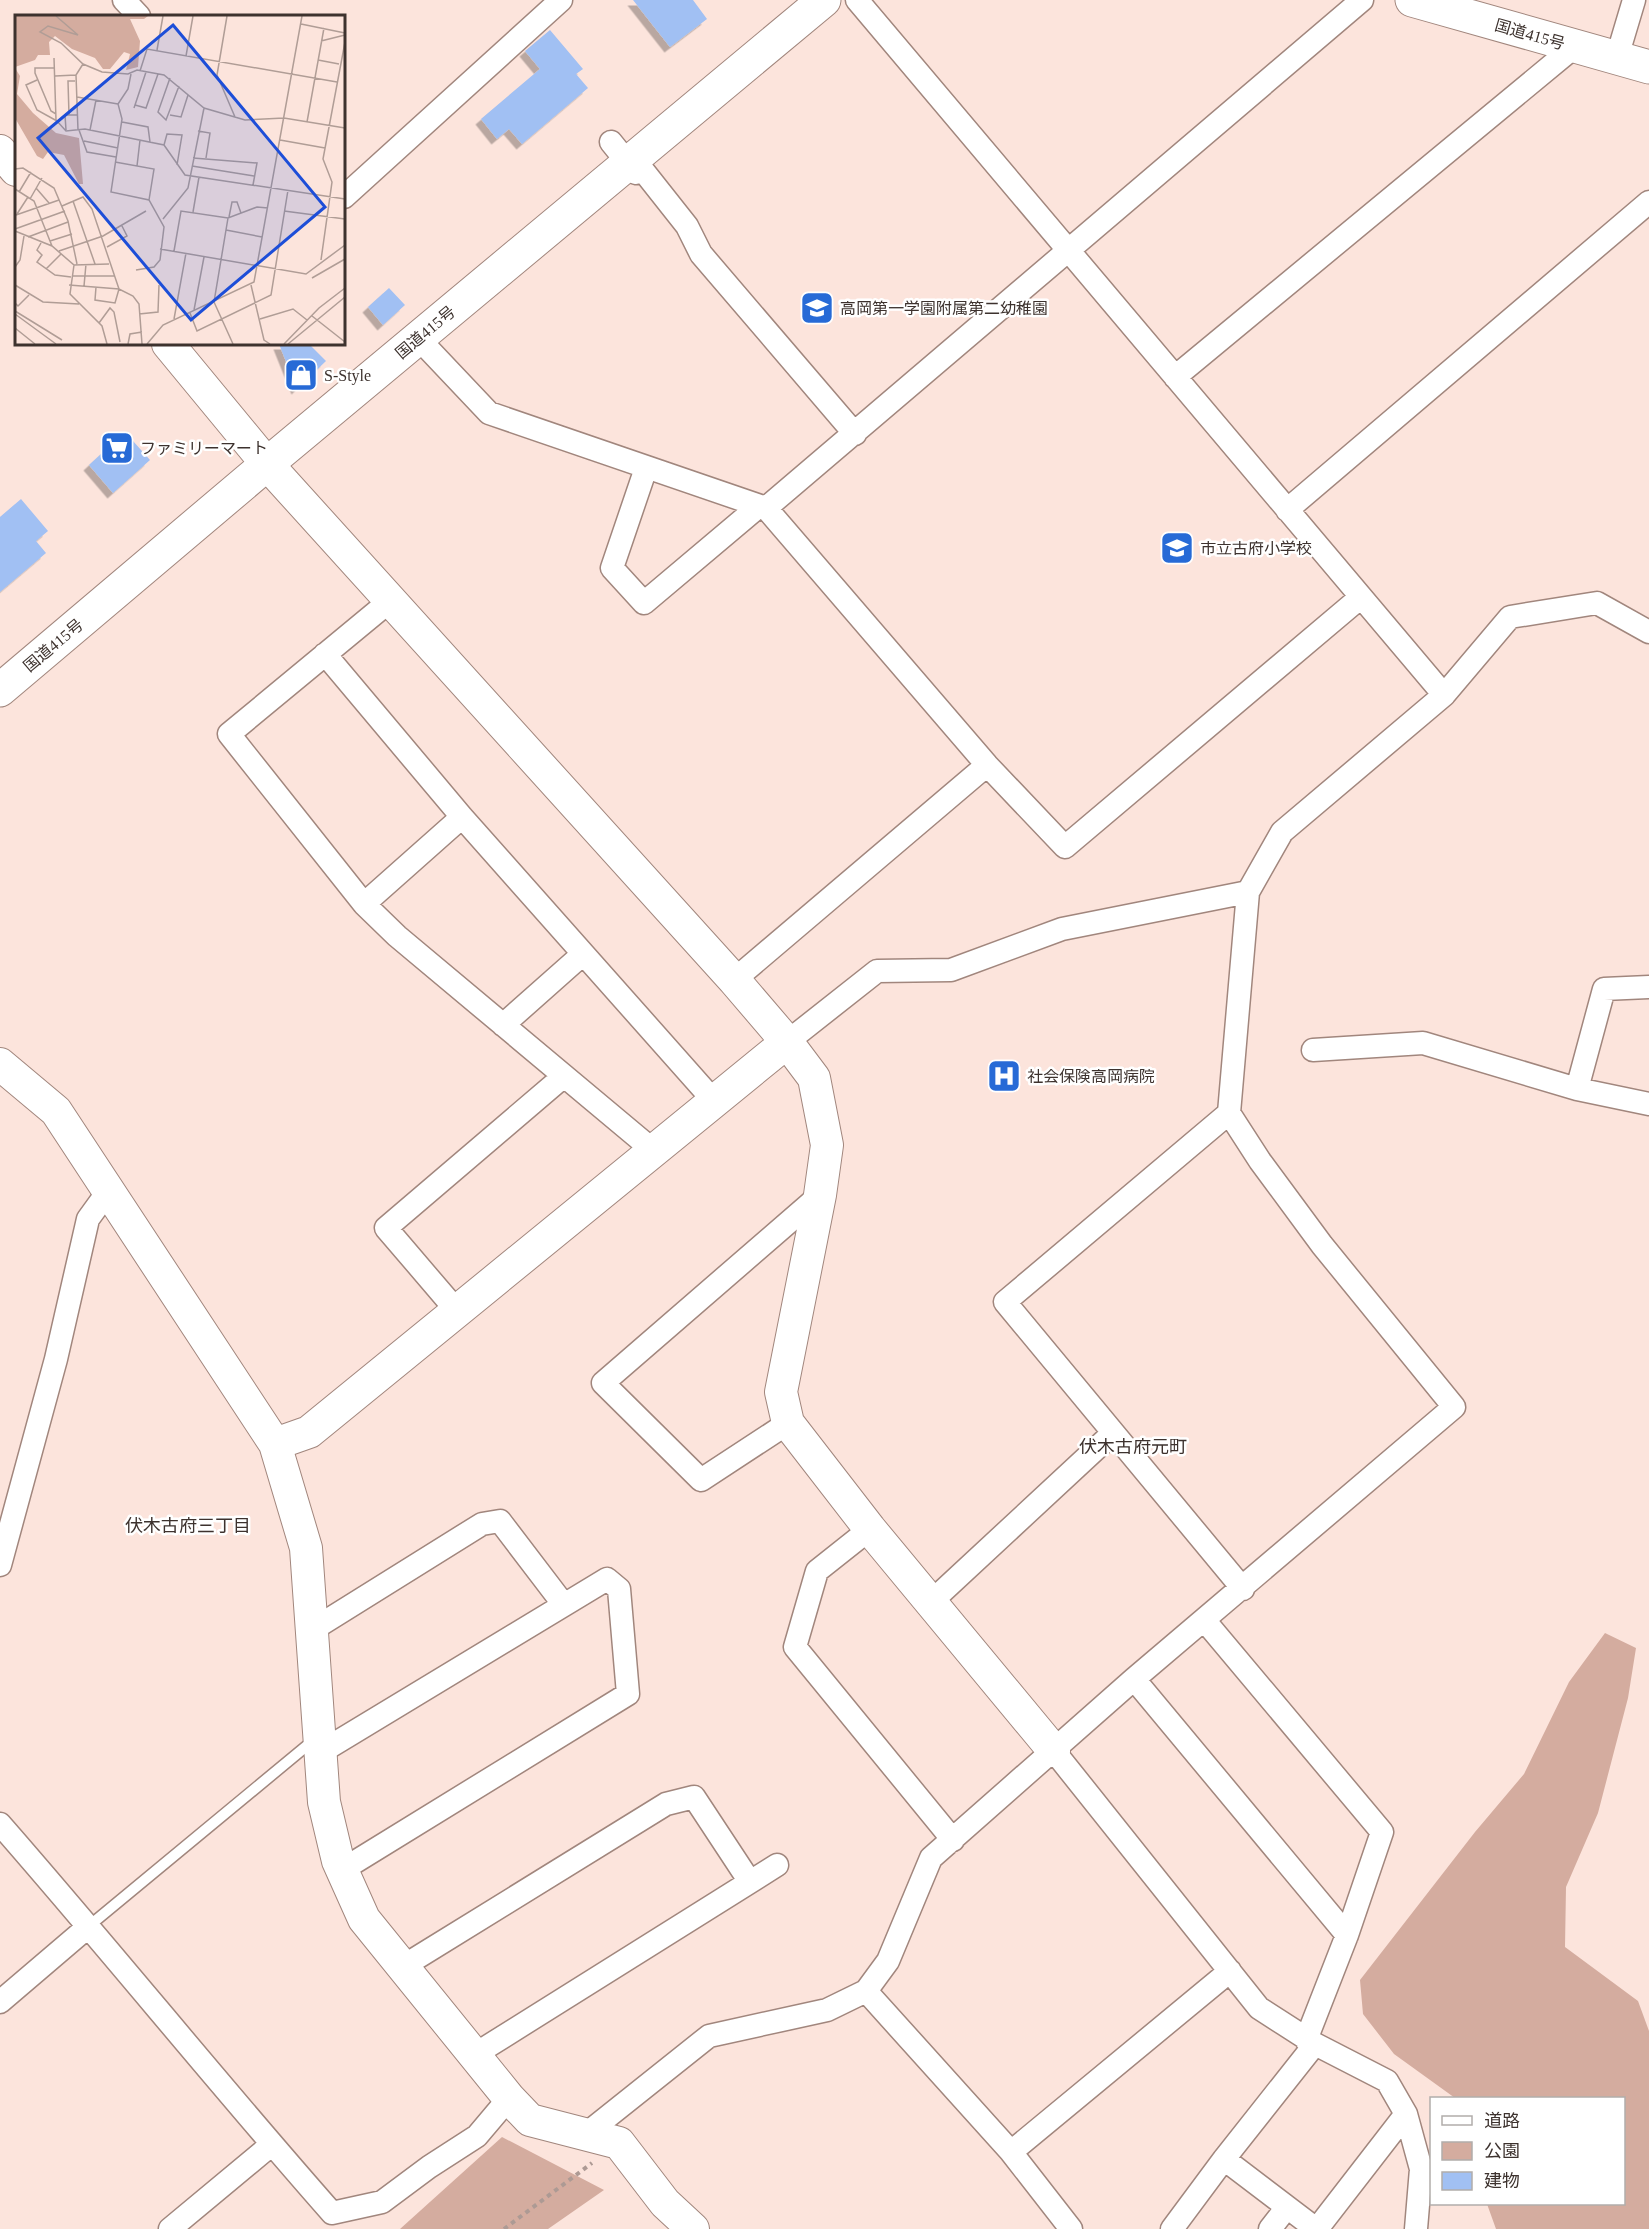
<svg xmlns="http://www.w3.org/2000/svg" width="1649" height="2229" viewBox="0 0 1649 2229" font-family="'Times New Roman','Noto Sans JP',serif">
<style>
.green{fill:#d4ac9f}
.building{fill:#a1c0f3;filter:url(#shadow)}
.lines{fill:none;stroke-linecap:round;stroke-linejoin:round}
.lane-casing{stroke:#a1867d;stroke-width:13}
.street-casing{stroke:#a1867d;stroke-width:25}
.secondary-casing{stroke:#a1867d;stroke-width:34}
.highway-casing{stroke:#a1867d;stroke-width:35}
.path{stroke:#ad9a94;stroke-width:4;stroke-dasharray:4.5 4.5;stroke-linecap:butt}
.lane{stroke:#fff;stroke-width:10}
.street{stroke:#fff;stroke-width:22}
.secondary{stroke:#fff;stroke-width:32}
.highway{stroke:#fff;stroke-width:33}
.labels{text-anchor:middle;stroke-width:5;stroke-linejoin:round;paint-order:stroke}
.street-label{font-size:16px;fill:#3d322e;stroke:#fff}
.poi-label{font-size:16px;fill:#3d322e;stroke:#fff;text-anchor:start}
.neighbourhood-label{font-size:18px;fill:#3d322e;stroke:#fff}
.inset-road{fill:none;stroke:#b09d96;stroke-width:1.5}
.view{fill:#1d4ed8;fill-opacity:0.15;stroke:#1d4ed8;stroke-width:3}
.inset-edge{fill:none;stroke:#3d322e;stroke-width:3}
</style>
<defs>
<filter id="shadow"><feDropShadow dx="-5.5" dy="5.5" stdDeviation="0" flood-color="#0004"/></filter>
</defs>
<rect width="100%" height="100%" fill="#fce4dc"/>
<path class="green" d="M 1605,1633 L 1636,1648 L 1628,1698 L 1598,1813 L 1566,1887 L 1565,1947 L 1638,2001 L 1649,2031 L 1649,2229 L 1496,2229 L 1487,2204 L 1624,2204 L 1624,2098 L 1455,2098 L 1394,2054 L 1363,2014 L 1360,1980 L 1475,1832 L 1524,1774 L 1569,1682 Z
M 502,2137 L 604,2190 L 548,2229 L 400,2229 Z"/>
<path class="building" d="M 633,0 L 693,0 L 707,19 L 670,47 Z
M 550,30 L 583,69 L 576,74 L 588,88 L 522,144 L 509,129 L 497,139 L 481,119 L 540,69 L 525,51 Z
M 389,288 L 405,305 L 383,325 L 368,307 Z
M 279,344 L 309,344 L 326,361 L 297,389 Z
M 125,432 L 150,460 L 113,493 L 89,465 Z
M 21,499 L 48,531 L 36,541 L 46,553 L 0,592 L 0,517 Z"/>
<g class="lines">
<defs>
<path id="lane" d="M 89,1926 L 315,1739"/>
<path id="street" d="M 124,0 L 139,16
M 857,0 L 1444,695
M 1617,57 L 1634,0
M 611,142 L 636,173
M 634,159 L 687,226 L 701,254 L 855,434
M 344,197 L 561,0
M 418,338 L 489,413 L 766,508 L 987,765 L 1065,847 L 1361,597
M 1175,377 L 1574,47
M 646,468 L 612,568 L 644,603 L 759,506
M 766,508 L 1362,0
M 1287,510 L 1649,202
M 391,600 L 229,734 L 364,904 L 397,936 L 654,1151
M 325,654 L 462,817 L 714,1101
M 364,904 L 462,817
M 734,980 L 987,765
M 503,1025 L 583,954
M 787,1042 L 877,971 L 951,970 L 1062,929 L 1248,892
M 1313,1050 L 1423,1043 L 1577,1089 L 1649,1104
M 1577,1089 L 1604,989 L 1649,987
M 1229,1113 L 1005,1302 L 1243,1589
M 457,1311 L 386,1228 L 564,1076
M 788,1423 L 701,1480 L 603,1383 L 820,1195
M 870,1529 L 817,1571 L 795,1647 L 953,1840
M 0,1565 L 56,1359 L 88,1219 L 109,1190
M 931,1602 L 1113,1433
M 1205,1621 L 1382,1832 L 1347,1935 L 1306,2040
M 312,1630 L 482,1524 L 500,1521 L 564,1605
M 1134,1679 L 1347,1935
M 1054,1751 L 1259,2008 L 1315,2044 L 1387,2081 L 1406,2114 L 1421,2169 L 1416,2229
M 321,1752 L 607,1579 L 619,1589 L 628,1694 L 342,1870
M 0,1824 C 112,1952 219,2085 332,2213 L 382,2202 L 429,2167 L 477,2136 L 509,2098
M 402,1967 L 666,1804 L 694,1797 L 750,1882
M 866,1991 L 1011,2152 L 1071,2229
M 0,2002 L 89,1926
M 474,2055 L 777,1865
M 586,2134 L 709,2036 L 827,2010 L 866,1991 L 888,1961 L 931,1858 L 1134,1679 L 1454,1407 L 1322,1245 L 1260,1161 L 1229,1113 L 1248,892 L 1282,832 L 1444,695 L 1510,617 L 1597,603 L 1649,632
M 1011,2152 L 1230,1971
M 1224,2159 L 1316,2229
M 170,2229 L 271,2145
M 1172,2229 L 1224,2159 L 1315,2044
M 1270,2229 L 1287,2207
M 1317,2229 L 1406,2114"/>
<path id="secondary" d="M 0,151 L 16,170
M 168,344 L 267,464 L 734,980 L 787,1042 L 814,1078 L 827,1145 L 820,1195 L 781,1392 L 788,1423 L 870,1529 L 1054,1751
M 0,1064 L 56,1111 L 275,1444 L 306,1548 L 324,1802 L 338,1861 L 364,1919 L 509,2098 L 530,2120 L 619,2143 L 665,2203 L 693,2229
M 275,1444 L 309,1432 L 787,1042"/>
<path id="highway" d="M 1412,0 L 1649,67
M 0,690 L 267,464 L 824,0"/>
</defs>
<use href="#lane" class="lane-casing"/>
<use href="#street" class="street-casing"/>
<use href="#secondary" class="secondary-casing"/>
<use href="#highway" class="highway-casing"/>
<path class="path" d="M 504,2229 L 592,2163"/>
<use href="#lane" class="lane"/>
<use href="#street" class="street"/>
<use href="#secondary" class="secondary"/>
<use href="#highway" class="highway"/>
</g>
<defs>
<symbol id="school-square" viewBox="-11 -11 22 22"><rect x="-9" y="-9" width="18" height="18" rx="4" fill="#276ad6" stroke="#fff"/><path d="M0-5L7-2L0 1L-7-2ZM-4 1L0 2.5L4 1V4Q0 6-4 4Z" fill="#fff"/></symbol>
<symbol id="shop-square" viewBox="-11 -11 22 22"><rect x="-9" y="-9" width="18" height="18" rx="4" fill="#276ad6" stroke="#fff"/><path d="M-5-2.5h2.3a2.7 3.5 0 0 1 5.4 0H5L5.5 6h-11ZM-1.5-2.5h3a1.5 2.3 0 0 0-3 0Z" fill="#fff"/></symbol>
<symbol id="supermarket-square" viewBox="-11 -11 22 22"><rect x="-9" y="-9" width="18" height="18" rx="4" fill="#276ad6" stroke="#fff"/><path d="M-6-5.5h2.5l.6 2H6L4.5 2H-2.5L-4.4-4H-6ZM-1.5 3.2a1.3 1.3 0 1 0 .1 0ZM3 3.2a1.3 1.3 0 1 0 .1 0Z" fill="#fff"/></symbol>
<symbol id="hospital-square" viewBox="-11 -11 22 22"><rect x="-9" y="-9" width="18" height="18" rx="4" fill="#276ad6" stroke="#fff"/><path d="M-5-5h3v3.5h4V-5h3V5h-3V1.5h-4V5h-3Z" fill="#fff"/></symbol>
</defs>
<g fill-rule="evenodd">
<use href="#school-square" x="798" y="289" width="38" height="38"/>
<use href="#shop-square" x="282" y="356" width="38" height="38"/>
<use href="#supermarket-square" x="98" y="429" width="38" height="38"/>
<use href="#school-square" x="1158" y="529" width="38" height="38"/>
<use href="#hospital-square" x="985" y="1057" width="38" height="38"/>
</g>
<g class="labels">
<g class="street-label">
<text transform="translate(1530 34) rotate(16)" y="6">国道415号</text>
<text transform="translate(425 332) rotate(-40)" y="6">国道415号</text>
<text transform="translate(53 645) rotate(-40)" y="6">国道415号</text>
</g>
<g class="poi-label">
<text x="840" y="314">高岡第一学園附属第二幼稚園</text>
<text x="324" y="381">S-Style</text>
<text x="140" y="454">ファミリーマート</text>
<text x="1200" y="554">市立古府小学校</text>
<text x="1027" y="1082">社会保険高岡病院</text>
</g>
<g class="neighbourhood-label">
<text x="1133" y="1453">伏木古府元町</text>
<text x="188" y="1532">伏木古府三丁目</text>
</g>
</g>
<g transform="translate(15 15)">
<rect width="330" height="330" fill="#fce4dc"/>
<path d="M 0,1 L 133,1 L 129,4 L 115,4 L 125,26 L 123,52 L 111,55 L 115,39 L 109,37 L 95,54 L 88,54 L 80,43 L 57,34 L 40,21 L 34,27 L 35,40 L 23,40 L 20,45 L 0,52 ZM 0,53 L 5,61 L 2,79 L 18,98 L 41,118 L 64,123 L 68,169 L 64,169 L 49,140 L 33,137 L 28,144 L 22,141 L 0,103 Z" fill="#d4ac9f"/>
<path class="inset-road" d="M 41,1 L 63,20 L 33,11 L 25,17 L 46,28 L 68,49 L 87,57 L 113,59 L 122,55 L 149,60 L 189,93 L 230,105 L 269,103 L 330,113M 212,1 L 202,60 L 220,102M 286,9 L 330,18M 306,26 L 330,20M 142,35 L 148,1M 171,41 L 178,1M 39,43 L 41,105 L 51,116 L 70,114 L 149,130 L 170,160 L 330,184M 303,45 L 324,49M 39,53 L 20,53 L 20,58 L 36,96 L 41,99M 125,56 L 132,34 L 322,67M 116,59 L 113,74 L 103,89 L 107,104 L 96,177 L 134,185 L 149,212 L 145,245 L 139,252 L 121,255M 40,61 L 61,60M 155,63 L 143,97 L 151,105 L 164,71M 22,65 L 11,70 L 22,95 L 42,106M 62,82 L 103,89M 120,90 L 131,93 L 143,59M 119,93 L 131,57M 54,100 L 53,66 L 60,66M 155,100 L 166,102 L 173,80M 107,107 L 133,112 L 135,127M 292,107 L 309,13M 51,115 L 50,100 L 63,100M 63,115 L 61,60 L 68,49M 64,115 L 72,137 L 101,142M 75,115 L 81,85M 183,116 L 195,118 L 191,143M 265,125 L 310,133M 69,126 L 103,133M 149,130 L 152,119 L 167,120 L 162,150M 178,143 L 242,148 L 238,170M 100,147 L 139,154 L 134,185M 122,151 L 125,125M 177,151 L 239,161M 0,154 L 8,153 L 39,173 L 53,206 L 62,249M 21,173 L 34,188M 0,174 L 19,186 L 37,231M 4,177 L 16,157M 15,184 L 27,163M 58,186 L 80,249M 47,191 L 68,182 L 77,194 L 104,274 L 100,288 L 80,285 L 81,272M 269,196 L 330,204M 178,197 L 184,162M 2,199 L 13,182M 1,200 L 44,185M 214,202 L 217,187 L 222,187 L 226,198M 213,203 L 199,287 L 218,329M 148,204 L 173,173 L 189,93M 0,214 L 50,196M 211,215 L 247,222M 0,216 L 37,231 L 59,250 L 94,249M 13,222 L 53,207M 35,226 L 57,219M 26,228 L 22,235 L 27,240 L 22,247 L 40,260 L 56,262M 92,232 L 112,221 L 107,211M 145,234 L 291,259 L 330,230M 44,236 L 88,221 L 131,196M 159,236 L 166,196 L 213,203 L 242,192 L 253,193M 306,245 L 317,167 L 308,144 L 330,27M 59,250 L 55,279 L 87,311 L 92,329M 0,252 L 5,245 L 9,221M 31,254 L 46,239M 57,261 L 99,261M 297,263 L 330,244M 0,270 L 28,287 L 64,289M 54,270 L 104,274 L 118,281 L 124,289 L 127,329M 236,270 L 249,325 L 255,329M 69,271 L 71,249M 0,288 L 3,291 L 14,280M 179,295 L 189,242M 0,296 L 47,325M 175,298 L 182,316 L 256,280 L 273,175M 0,299 L 41,329M 124,299 L 143,297 L 144,270M 297,301 L 330,327M 159,304 L 171,238M 245,304 L 278,294 L 292,305M 84,308 L 95,293 L 99,297 L 105,327M 0,313 L 20,329M 113,329 L 115,319 L 127,317M 132,329 L 148,310 L 239,267 L 287,1M 269,329 L 304,293 L 330,273M 273,329 L 330,282"/>
<path class="view" d="M 158,10 L 310,192 L 176,305 L 23,123 Z"/>
<rect width="330" height="330" class="inset-edge"/>
</g>
<rect x="1430" y="2097" width="195" height="108" fill="#ffffff" stroke="#b1adab" stroke-width="1.5"/>
<rect x="1442" y="2116" width="30" height="9" fill="#ffffff" stroke="#b1adab" stroke-width="1.5"/>
<text x="1484" y="2127" font-size="18" fill="#3d322e">道路</text>
<rect x="1442" y="2142" width="30" height="18" fill="#d4ac9f" stroke="#b1adab" stroke-width="1.5"/>
<text x="1484" y="2157" font-size="18" fill="#3d322e">公園</text>
<rect x="1442" y="2172" width="30" height="18" fill="#a1c0f3" stroke="#b1adab" stroke-width="1.5"/>
<text x="1484" y="2187" font-size="18" fill="#3d322e">建物</text>
</svg>
